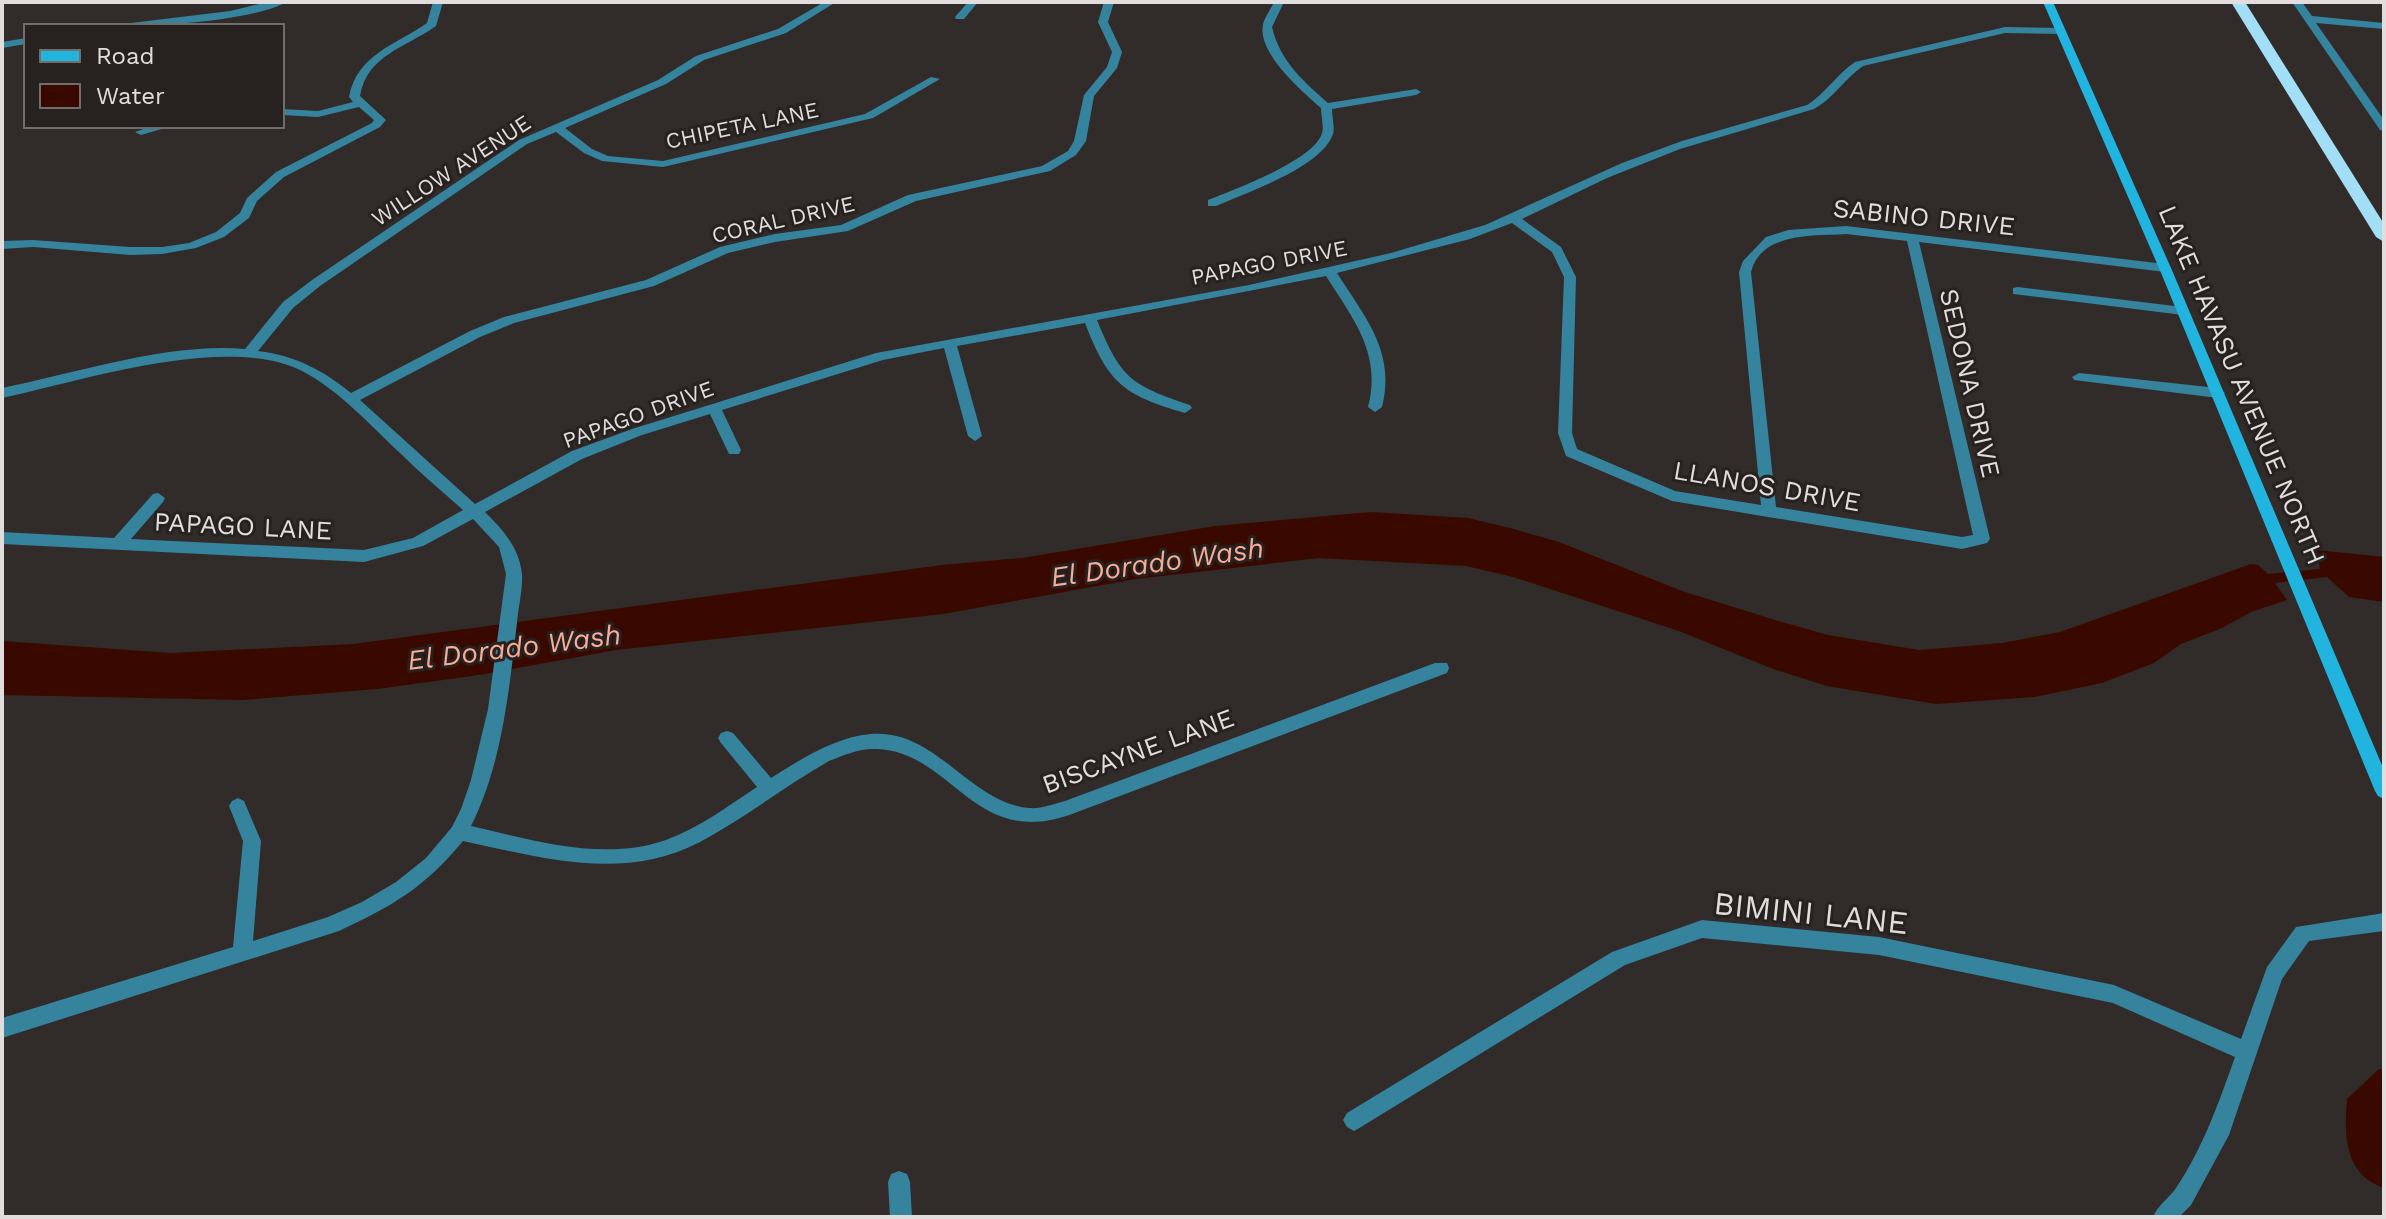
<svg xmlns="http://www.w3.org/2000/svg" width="2386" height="1219" viewBox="0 0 2386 1219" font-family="'Work Sans',sans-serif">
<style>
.water{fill:#390900}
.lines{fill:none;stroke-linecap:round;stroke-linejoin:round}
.minor{fill:#36839e;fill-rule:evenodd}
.secondary{fill:#21b4df;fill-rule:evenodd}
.trunk{fill:#a2def5;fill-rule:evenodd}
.labels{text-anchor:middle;stroke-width:6;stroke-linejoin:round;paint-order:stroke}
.far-street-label{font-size:22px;fill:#e1dddc;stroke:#272220}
.street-label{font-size:26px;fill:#e1dddc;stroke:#272220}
.water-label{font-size:28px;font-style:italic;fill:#f9ac97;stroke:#272220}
.near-street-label{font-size:32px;fill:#e1dddc;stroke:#272220}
</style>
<rect width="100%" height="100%" fill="#312b2a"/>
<path class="water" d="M 1371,512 L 1468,518 L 1514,529 L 1559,542 L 1682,591 L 1782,622 L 1828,635 L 1919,650 L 2002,643 L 2060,632 L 2251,564 L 2258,565 L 2268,574 L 2320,569 L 2317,550 L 2384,557 L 2384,602 L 2349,597 L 2327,577 L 2275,583 L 2287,600 L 2251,612 L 2222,628 L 2181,644 L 2154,663 L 2102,683 L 2034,697 L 1936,704 L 1827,686 L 1773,669 L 1679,631 L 1513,577 L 1466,566 L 1319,558 L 1136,579 L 943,614 L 616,650 L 479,675 L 377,689 L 243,700 L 2,695 L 2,641 L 171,653 L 353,644 L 942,565 L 1022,558 L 1215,526 Z
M 2379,1069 L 2384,1070 L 2384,1188 C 2344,1175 2344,1134 2347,1099 Z"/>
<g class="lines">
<path class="minor" d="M 268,2 L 286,2 C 256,20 163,26 126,26 L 131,23 L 230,11 Z
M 433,2 L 443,2 L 436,26 C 405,48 367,55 360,96 L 386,120 L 380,127 L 284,177 L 257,201 L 249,218 L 224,237 L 196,248 L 162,254 L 130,255 L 33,247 L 2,249 L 2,241 L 33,240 L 130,247 L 162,247 L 189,243 L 216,232 L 240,213 L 247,198 L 276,172 L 372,123 L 374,120 L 359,107 L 318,117 L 282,115 L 282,109 L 318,111 L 353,102 L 349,97 C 357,54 396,45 427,23 Z
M 824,2 L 836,2 L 786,33 L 704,60 L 666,84 L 565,128 L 592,149 L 608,156 L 663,161 L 865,114 L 931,77 L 940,79 L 873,118 L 663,167 L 602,161 L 584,153 L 556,132 L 527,144 L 320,286 L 293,308 L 258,351 C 294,355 323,370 351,393 L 470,331 L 504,317 L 646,280 L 720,247 L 775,234 L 841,225 L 908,195 L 1042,166 L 1068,151 L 1074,141 L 1084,95 L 1107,67 L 1112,52 L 1098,22 L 1104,2 L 1114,2 L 1108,22 L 1122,52 L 1117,68 L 1094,96 L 1086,141 L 1076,155 L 1050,171 L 916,201 L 848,231 L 775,242 L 728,253 L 654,286 L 514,323 L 480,337 L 360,400 L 475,504 L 572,451 L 632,429 L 876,353 L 1249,285 L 1391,253 L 1485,225 L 1622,163 L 1682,141 L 1807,105 C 1826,93 1837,74 1855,62 L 2005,27 L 2061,28 L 2066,31 L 2061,34 L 2005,33 L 1863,66 C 1844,79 1834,98 1814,109 L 1680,149 L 1607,178 L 1522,219 L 1561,247 L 1576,277 L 1572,433 L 1577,449 L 1675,491 L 1761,505 L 1739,272 L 1743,261 L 1766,237 L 1788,230 L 1846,226 L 2165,264 L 2171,268 L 2165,272 L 1919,242 L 1990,539 L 1987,543 L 1962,549 L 1672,501 L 1566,456 L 1558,433 L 1564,277 L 1552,252 L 1512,223 L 1470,239 L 1337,273 C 1365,317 1396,352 1382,407 L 1375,412 L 1368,407 C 1382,353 1353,319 1326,276 L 1097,320 C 1121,379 1131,385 1190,405 L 1192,408 L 1185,413 C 1123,395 1108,383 1085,323 L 957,346 L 982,436 L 975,441 L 968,436 L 944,348 L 883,360 L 722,410 L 741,450 L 739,454 L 729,454 L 710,414 L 642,435 L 582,459 L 485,512 C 503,530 519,547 522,574 C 523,589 518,608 517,623 C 509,690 502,765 471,826 C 533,840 603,862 666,840 C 699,828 728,806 757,787 L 721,743 L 718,738 L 721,733 L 727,731 L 733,733 L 771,778 C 801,759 835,737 871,734 C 935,728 970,803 1029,808 C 1041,809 1054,804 1065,801 L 1435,663 L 1447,663 L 1449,668 L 1447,673 L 1072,814 C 974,850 953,752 877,749 C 860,748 844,755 829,761 C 785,786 745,818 700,842 C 623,882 543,858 463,841 C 425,887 393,906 339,931 L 2,1038 L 2,1018 L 233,947 L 243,841 L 229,806 L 232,801 L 238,798 L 244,801 L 261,841 L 253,941 L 328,917 L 362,902 L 396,882 L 426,858 L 452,827 L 461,809 L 471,780 L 488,709 L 506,574 L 499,547 L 473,519 L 423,546 L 364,562 L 2,544 L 2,532 L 114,538 L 153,494 L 158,493 L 165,498 L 163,502 L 131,539 L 364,550 L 413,538 L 463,510 C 442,491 420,473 400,453 C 370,425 339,390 302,371 C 226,333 82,381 2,398 L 2,388 C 76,373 170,342 245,349 L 283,302 L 312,280 L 519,140 L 658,80 L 696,56 L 778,29 ZM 1846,234 L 1907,241 L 1973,535 L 1962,537 L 1776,507 L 1751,272 C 1761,232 1814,236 1846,234 Z
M 968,2 L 978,2 L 964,19 L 956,19 L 955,17 Z
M 1274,2 L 1284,2 L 1272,27 C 1280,61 1303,81 1328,103 L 1416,89 L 1421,92 L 1416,95 L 1332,109 C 1332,117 1335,128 1333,134 C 1321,168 1247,192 1216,206 L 1208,206 L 1208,200 C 1233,190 1315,160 1322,133 C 1324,127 1321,115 1321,108 C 1303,92 1257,53 1263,25 C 1264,18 1271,9 1274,2 Z
M 2292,2 L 2302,2 L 2312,16 L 2384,23 L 2384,29 L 2316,23 L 2384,120 L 2384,131 L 2380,130 Z
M 26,38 L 26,44 L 2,48 L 2,42 Z
M 152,126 L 172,126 L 141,135 L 135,132 Z
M 2018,287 L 2183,307 L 2189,311 L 2183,315 L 2013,294 L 2013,288 Z
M 2079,373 L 2218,388 L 2225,393 L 2218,398 L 2074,380 L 2072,377 Z
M 2384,913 L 2384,931 L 2309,941 L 2282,979 L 2229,1135 L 2191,1205 L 2179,1217 L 2153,1217 C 2158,1205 2169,1198 2176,1188 C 2203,1148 2219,1102 2235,1057 L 2113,1003 L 1879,955 L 1702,938 L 1625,965 L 1361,1127 L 1354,1131 L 1347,1127 L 1343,1120 L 1347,1113 L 1612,952 L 1702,920 L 1879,937 L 2114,985 L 2241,1039 L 2267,967 L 2296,927 Z
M 899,1171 L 907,1174 L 910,1182 L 912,1217 L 890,1217 L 888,1182 L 891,1174 Z"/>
<path class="secondary" d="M 2043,2 L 2053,2 L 2171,268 L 2384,770 L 2384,799 L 2378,796 L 2375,791 L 2159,268 Z"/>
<path class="trunk" d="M 2231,2 L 2245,2 L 2384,224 L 2384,242 L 2376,237 Z"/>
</g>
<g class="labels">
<g class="far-street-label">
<text transform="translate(742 125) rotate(-12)" y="8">CHIPETA LANE</text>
<text transform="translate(451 170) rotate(-33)" y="8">WILLOW AVENUE</text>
<text transform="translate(783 219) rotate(-13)" y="8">CORAL DRIVE</text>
<text transform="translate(1269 262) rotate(-11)" y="8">PAPAGO DRIVE</text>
<text transform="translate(638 414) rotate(-20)" y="8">PAPAGO DRIVE</text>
</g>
<g class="street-label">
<text transform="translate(1924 217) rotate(6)" y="9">SABINO DRIVE</text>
<text transform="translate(1970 383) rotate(77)" y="9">SEDONA DRIVE</text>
<text transform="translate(2242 385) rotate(67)" y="9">LAKE HAVASU AVENUE NORTH</text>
<text transform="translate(1767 486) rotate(10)" y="9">LLANOS DRIVE</text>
<text transform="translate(243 526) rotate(3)" y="9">PAPAGO LANE</text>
<text transform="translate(1138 751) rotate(-20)" y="9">BISCAYNE LANE</text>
</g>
<g class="water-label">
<text transform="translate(1157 562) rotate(-8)" y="10">El Dorado Wash</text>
<text transform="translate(514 647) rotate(-7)" y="10">El Dorado Wash</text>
</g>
<g class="near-street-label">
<text transform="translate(1811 913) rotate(6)" y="11">BIMINI LANE</text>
</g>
</g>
<rect width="2386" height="1219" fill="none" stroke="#e1dddc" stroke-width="8"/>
<rect x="24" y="24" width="260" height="104" fill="#272220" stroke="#716d6b" stroke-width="2"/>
<rect x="40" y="50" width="40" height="12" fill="#21b4df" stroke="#716d6b" stroke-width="2"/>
<text x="96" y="64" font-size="24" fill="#e1dddc">Road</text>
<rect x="40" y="84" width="40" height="24" fill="#390900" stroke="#716d6b" stroke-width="2"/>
<text x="96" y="104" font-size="24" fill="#e1dddc">Water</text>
</svg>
